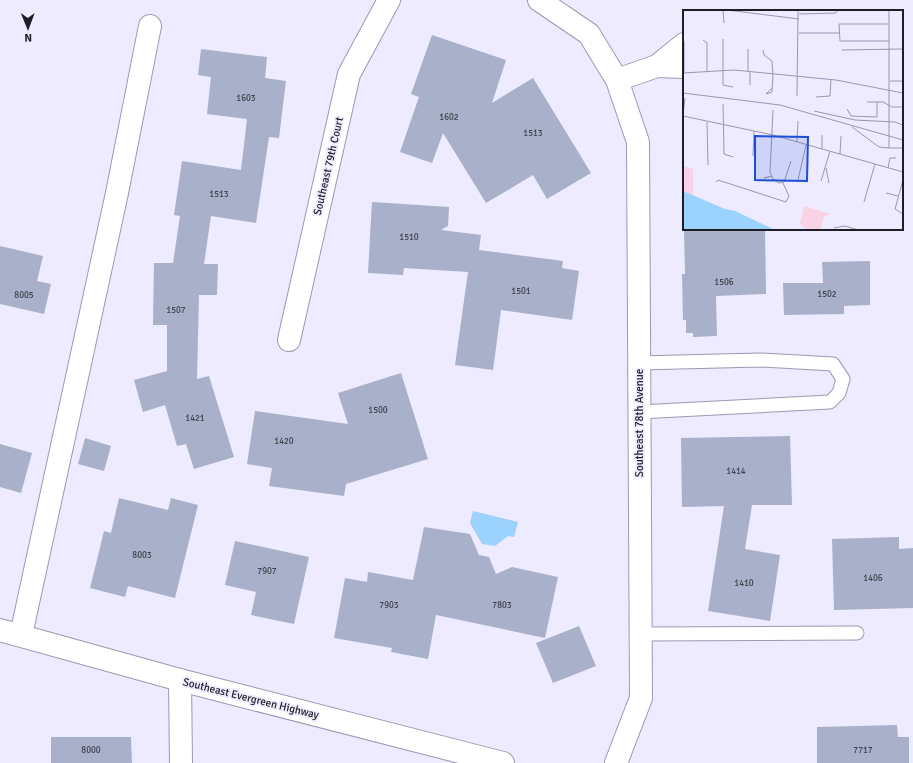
<svg xmlns="http://www.w3.org/2000/svg" width="913" height="763" viewBox="0 0 913 763" font-family="Signika,sans-serif">
<style>
.water{fill:#9bd2fe}
.building{fill:#a8b1c9}
.lines{fill:none;stroke-linecap:round;stroke-linejoin:round}
.service-casing{stroke:#9d98b0;stroke-width:15}
.minor-casing{stroke:#9d98b0;stroke-width:24}
.tertiary-casing{stroke:#9d98b0;stroke-width:24}
.service{stroke:#fff;stroke-width:13}
.minor{stroke:#fff;stroke-width:22}
.tertiary{stroke:#fff;stroke-width:22}
.labels{text-anchor:middle;stroke-width:3.5;stroke-linejoin:round;paint-order:stroke}
.number-label{font-size:9px;fill:#40414e}
.street-label{font-size:11px;fill:#1e1c25;stroke:#eeeaff}
.inset-road{fill:none;stroke:#9b98a8;stroke-width:1}
.view{fill:#1d4ed8;fill-opacity:0.15;stroke:#1d4ed8;stroke-width:2}
.inset-edge{fill:none;stroke:#1e1c25;stroke-width:2}
</style>
<rect width="100%" height="100%" fill="#eeeaff"/>
<path class="water" d="M 473,511 L 518,522 L 514,537 L 508,536 L 495,546 L 482,544 L 470,523 Z"/>
<path class="building" d="M 432,35 L 506,60 L 492,103 L 533,78 L 591,173 L 547,199 L 533,175 L 486,203 L 443,133 L 432,163 L 400,152 L 419,97 L 411,94 Z
M 201,49 L 267,57 L 265,78 L 286,81 L 279,138 L 269,137 L 256,223 L 211,216 L 204,264 L 218,264 L 217,295 L 199,295 L 197,379 L 209,376 L 234,457 L 194,469 L 186,444 L 177,446 L 165,405 L 143,412 L 134,380 L 167,371 L 167,325 L 153,325 L 154,263 L 173,263 L 180,216 L 174,215 L 182,161 L 241,170 L 247,119 L 207,114 L 211,77 L 198,75 Z
M 372,202 L 449,207 L 448,226 L 441,230 L 481,235 L 479,250 L 563,261 L 562,268 L 579,271 L 572,320 L 501,310 L 493,370 L 455,365 L 468,272 L 404,268 L 403,275 L 368,273 Z
M 715,229 L 765,229 L 766,294 L 716,296 L 717,336 L 693,337 L 693,333 L 686,333 L 686,320 L 683,320 L 682,274 L 685,274 L 684,231 L 715,231 Z
M 0,246 L 43,256 L 37,281 L 51,284 L 44,314 L 0,304 Z
M 870,261 L 870,305 L 844,306 L 844,314 L 784,315 L 783,283 L 823,283 L 822,262 Z
M 401,373 L 428,459 L 346,484 L 344,496 L 269,486 L 272,468 L 247,464 L 255,411 L 348,424 L 338,393 Z
M 790,436 L 792,505 L 752,505 L 745,549 L 780,555 L 770,621 L 708,611 L 724,506 L 682,507 L 681,438 Z
M 85,438 L 111,446 L 104,471 L 78,464 Z
M 0,444 L 32,453 L 21,493 L 0,487 Z
M 119,498 L 168,510 L 171,498 L 198,505 L 175,598 L 128,586 L 125,597 L 90,588 L 104,531 L 111,533 Z
M 424,527 L 470,534 L 479,555 L 489,557 L 496,574 L 512,567 L 558,577 L 545,638 L 436,615 L 428,659 L 391,652 L 392,648 L 334,638 L 345,578 L 367,582 L 368,572 L 413,580 Z
M 899,537 L 899,549 L 913,548 L 913,608 L 834,610 L 832,539 Z
M 235,541 L 309,557 L 294,624 L 251,615 L 256,592 L 225,585 Z
M 579,626 L 596,666 L 553,683 L 536,643 Z
M 897,725 L 898,737 L 909,737 L 909,763 L 817,763 L 817,727 Z
M 51,737 L 131,737 L 132,763 L 51,763 Z"/>
<g class="lines">
<defs>
<path id="service" d="M 639,363 L 760,360 L 833,364 L 843,379 L 839,393 L 830,402 L 639,412
M 641,634 L 857,633"/>
<path id="minor" d="M 539,0 L 589,34 L 617,80 L 638,142 L 641,698 L 616,763
M 657,66 L 684,67
M 617,80 L 657,66 L 684,44
M 289,340 L 349,74 L 389,0
M 21,635 L 117,193 L 150,26
M 180,680 L 181,763"/>
<path id="tertiary" d="M 0,630 L 180,680 L 503,763"/>
</defs>
<use href="#service" class="service-casing"/>
<use href="#minor" class="minor-casing"/>
<use href="#tertiary" class="tertiary-casing"/>
<use href="#service" class="service"/>
<use href="#minor" class="minor"/>
<use href="#tertiary" class="tertiary"/>
</g>
<g class="labels">
<g class="number-label">
<text x="246" y="101">1603</text>
<text x="449" y="120">1602</text>
<text x="533" y="136">1513</text>
<text x="219" y="197">1513</text>
<text x="409" y="240">1510</text>
<text x="724" y="285">1506</text>
<text x="521" y="294">1501</text>
<text x="827" y="297">1502</text>
<text x="24" y="298">8005</text>
<text x="176" y="313">1507</text>
<text x="378" y="413">1500</text>
<text x="195" y="421">1421</text>
<text x="284" y="444">1420</text>
<text x="736" y="474">1414</text>
<text x="142" y="558">8003</text>
<text x="267" y="574">7907</text>
<text x="873" y="581">1406</text>
<text x="744" y="586">1410</text>
<text x="389" y="608">7903</text>
<text x="502" y="608">7803</text>
<text x="91" y="753">8000</text>
<text x="863" y="753">7717</text>
</g>
<g class="street-label">
<text transform="translate(328 166) rotate(-77)" y="4">Southeast 79th Court</text>
<text transform="translate(639 423) rotate(-90)" y="4">Southeast 78th Avenue</text>
<text transform="translate(251 698) rotate(14)" y="4">Southeast Evergreen Highway</text>
</g>
</g>
<g transform="translate(683 10)">
<rect width="220" height="220" fill="#eeeaff"/>
<path d="M 0,156 L 10,159 L 10,185 L 0,181 ZM 121,196 L 148,204 L 141,207 L 137,220 L 124,220 L 117,214 Z" fill="#fad2e6"/>
<path d="M 0,181 L 42,199 L 52,201 L 92,220 L 0,220 Z" fill="#9bd2fe"/>
<path class="inset-road" d="M 40,0 L 41,13M 44,0 L 116,9M 206,0 L 206,138 L 220,138M 116,4 L 153,3 L 155,0M 206,14 L 156,14 L 157,31 L 206,31M 116,23 L 156,23M 40,29 L 40,75 L 50,77M 20,30 L 24,33 L 24,61M 80,40 L 81,45 L 89,51 L 90,65 L 89,82 L 83,84 L 89,78M 159,40 L 220,39M 65,61 L 65,39M 67,62 L 67,75M 0,63 L 51,60 L 153,70 L 220,83M 1,63 L 1,31M 207,71 L 220,71M 0,83 L 97,95 L 220,130M 114,86 L 115,0M 133,87 L 147,86 L 148,69M 184,92 L 200,92 L 209,97 L 220,97M 40,94 L 41,144 L 50,147M 164,99 L 168,106 L 194,107 L 194,92M 90,100 L 87,162 L 90,169 L 96,173 L 101,172 L 108,151M 131,101 L 172,110 L 212,112 L 220,115M 0,105 L 2,88M 0,106 L 90,125 L 220,162M 24,112 L 25,155M 169,117 L 196,137 L 206,138M 114,132 L 115,111M 139,139 L 139,125M 157,144 L 158,126M 70,146 L 71,121M 143,158 L 146,173M 205,158 L 207,148 L 213,148M 86,167 L 81,168 L 89,166M 115,170 L 123,135M 220,170 L 212,199 L 220,204M 138,171 L 147,141M 33,172 L 35,170 L 103,192 L 106,186 L 100,173M 203,183 L 215,186M 181,192 L 192,154M 151,218 L 162,216 L 175,220"/>
<path class="view" d="M 72,126 L 125,127 L 124,171 L 72,170 Z"/>
<rect width="220" height="220" class="inset-edge"/>
</g>
<g transform="translate(28 28) rotate(179)" stroke="#eeeaff" stroke-width="3" paint-order="stroke">
<path d="M0-3L7 15L0 10L-7 15Z" fill="#1e1c25"/>
<text y="-6" font-size="11" font-weight="bold" text-anchor="middle" fill="#1e1c25">N</text>
</g>
</svg>
